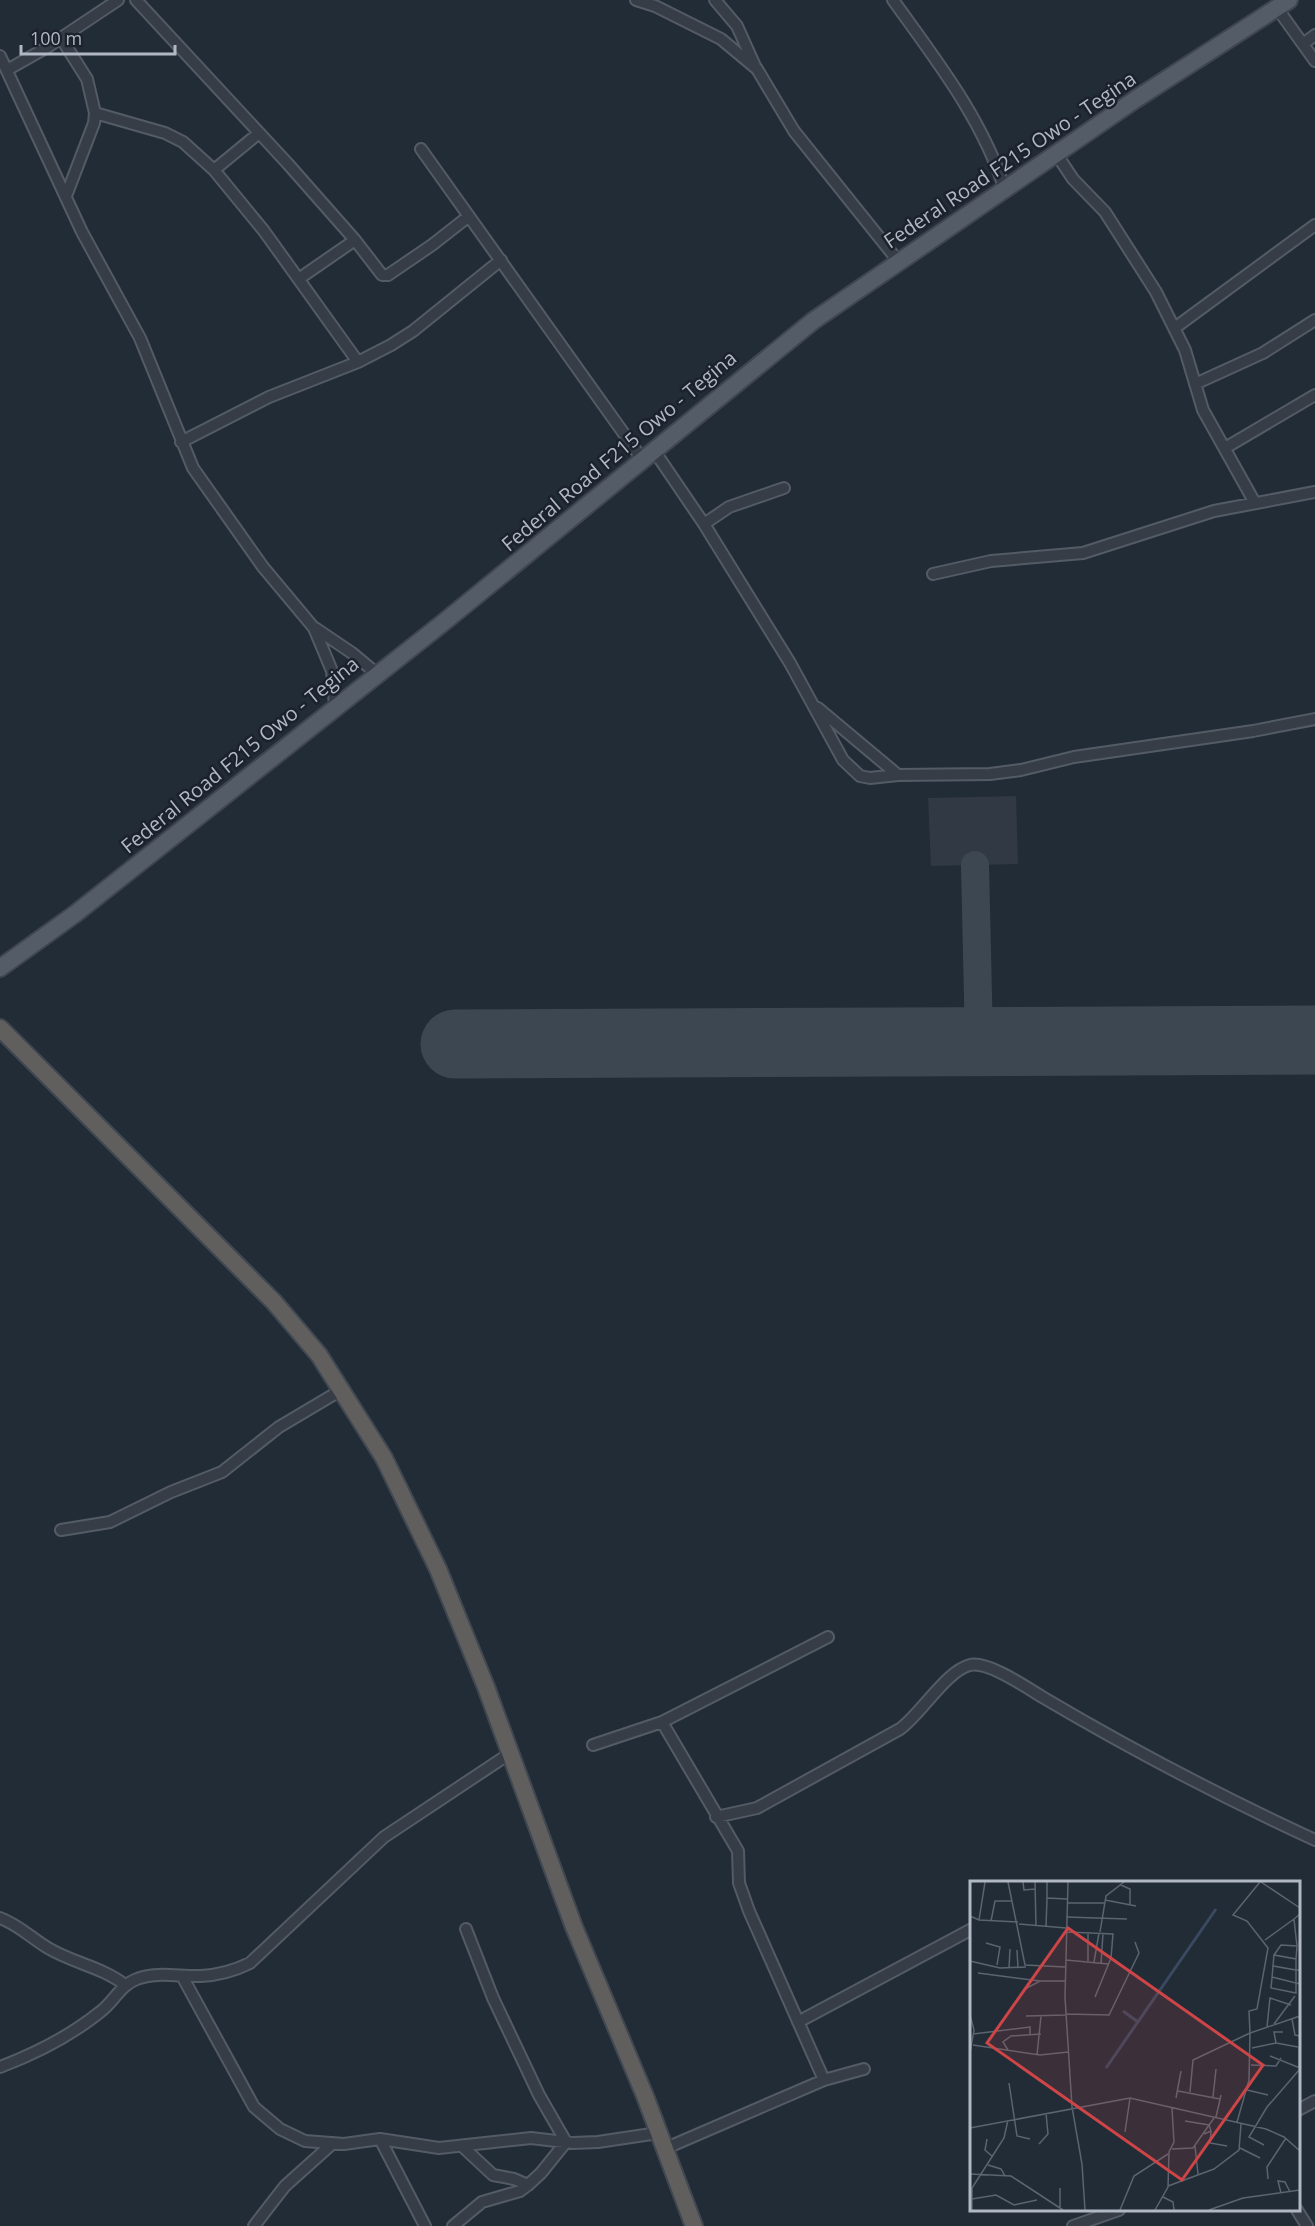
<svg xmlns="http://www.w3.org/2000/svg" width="1315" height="2226" viewBox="0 0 1315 2226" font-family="'Open Sans',sans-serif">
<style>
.airport{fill:#303944}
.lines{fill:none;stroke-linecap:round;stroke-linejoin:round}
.taxiway{stroke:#3d4752;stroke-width:28}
.runway{stroke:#3d4752;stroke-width:69}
.minor-casing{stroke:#535b65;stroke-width:14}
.primary-casing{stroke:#3f4651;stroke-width:20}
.trunk-casing{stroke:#404852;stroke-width:20}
.minor{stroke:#363d47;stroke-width:10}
.primary{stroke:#545c67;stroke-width:16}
.trunk{stroke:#605f5d;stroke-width:16}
.labels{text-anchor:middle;stroke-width:5;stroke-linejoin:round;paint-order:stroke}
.street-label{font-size:20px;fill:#b0b8c4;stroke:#1b222c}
.inset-river{fill:none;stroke:#39495f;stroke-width:3}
.inset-road{fill:none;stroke:#5b646f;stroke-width:1.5}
.view{fill:#ce4547;fill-opacity:0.15;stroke:#ce4547;stroke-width:3}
.inset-edge{fill:none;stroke:#b0b8c4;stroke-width:3}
</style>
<rect width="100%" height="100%" fill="#222c37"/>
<path class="airport" d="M 1016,796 L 1018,864 L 931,866 L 928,798 Z"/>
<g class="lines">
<path class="taxiway" d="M 975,865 L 979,1041"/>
<path class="runway" d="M 455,1044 L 1315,1040"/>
<defs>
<path id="minor" d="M 136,0 L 288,164 L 355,240 L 300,278
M 636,0 L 655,6 L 721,39 L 757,69 L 794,131 L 899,262
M 715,0 L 737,26 L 755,66
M 893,0 C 936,60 982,118 1005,190
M 1277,8 L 1315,61
M 61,38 L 87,79 L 95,113
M 1303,44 L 1315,35
M 0,56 L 82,232 L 140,338 L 193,468 L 263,567 L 314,628 L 332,671 L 335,706
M 7,70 L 46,48 L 118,0
M 421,149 L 642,459
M 1057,155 L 1073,179 L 1105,212 L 1156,292 L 1185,350 L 1203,410 L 1255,503
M 214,170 L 259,133
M 66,196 L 94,123 L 95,113 L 165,133 L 183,142 L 214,170 L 264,231 L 358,362
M 355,240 L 382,275 L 388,275 L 432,245 L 469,216
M 1176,327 L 1315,225
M 1195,384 L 1263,353 L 1315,320
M 181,442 L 269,397 L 358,362 L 391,345 L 413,331 L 501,260
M 1225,448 L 1315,395
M 653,449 L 704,524 L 790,663 L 843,760 L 860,776 L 870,778 L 898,775 L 990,774 L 1021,770 L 1074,757 L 1253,731 L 1315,719
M 704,524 L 729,507 L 784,488
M 933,574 L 991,561 L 1083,553 L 1214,511 L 1315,492
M 315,628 L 352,653 L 376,673
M 818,708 L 898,775
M 61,1530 L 110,1522 L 171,1492 L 222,1472 L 279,1427 L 343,1389
M 662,1722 L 738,1851 L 739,1883 L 749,1911 L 824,2080
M 593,1745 L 662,1722 L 828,1637
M 716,1817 L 757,1808 L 900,1729 C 921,1714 946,1671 970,1665 C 989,1661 1027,1688 1044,1698 C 1132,1750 1222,1797 1315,1840
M 0,1918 C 19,1925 31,1938 48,1948 C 73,1963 102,1967 125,1985
M 182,1976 L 254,2107 L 280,2129 L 305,2141 L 344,2144 L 380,2139 L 439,2148 L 531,2138 L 573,2143 L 598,2142 L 658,2133
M 798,2022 L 972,1929
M 0,2067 C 37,2053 69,2037 100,2012 C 114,2002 120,1985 137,1979 C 156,1971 181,1977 201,1976 C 219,1975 234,1971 250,1963 L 384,1837 L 512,1752
M 1298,2110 L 1315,2101
M 380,2139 L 425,2226
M 463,2147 L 493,2175 L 514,2179 L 528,2185 L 541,2173 L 566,2142 L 539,2095 L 493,1998 L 466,1929
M 664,2149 L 824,2080 L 864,2069
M 1297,2210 L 1307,2226
M 254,2226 L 285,2186 L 333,2143
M 453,2226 L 482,2202 L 520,2191 L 528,2185
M 1073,2226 L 1119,2210"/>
<path id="primary" d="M 0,968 L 75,914 L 444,622 L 813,321 L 1136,99 L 1289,0"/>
<path id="trunk" d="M 0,1028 L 274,1302 L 319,1355 L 384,1458 L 438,1569 L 486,1687 L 574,1927 L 645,2096 L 694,2226"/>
</defs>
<use href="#minor" class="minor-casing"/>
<use href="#primary" class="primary-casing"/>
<use href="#trunk" class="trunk-casing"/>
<use href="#minor" class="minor"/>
<use href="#primary" class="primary"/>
<use href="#trunk" class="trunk"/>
</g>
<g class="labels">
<g class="street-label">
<text transform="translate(1010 160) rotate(-34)" y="7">Federal Road F215 Owo - Tegina</text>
<text transform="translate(619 451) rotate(-40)" y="7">Federal Road F215 Owo - Tegina</text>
<text transform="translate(240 755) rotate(-39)" y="7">Federal Road F215 Owo - Tegina</text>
</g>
</g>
<g transform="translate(970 1881)">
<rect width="330" height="330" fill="#222c37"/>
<path class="inset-river" d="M 153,130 L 168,141M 136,187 L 246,28"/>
<path class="inset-road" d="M 38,1 L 55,84 L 95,86M 53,1 L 54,9 L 65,8M 65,1 L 66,46M 77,1 L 77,17 L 97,18M 98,1 L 95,116 L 102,226 L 112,283 L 115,329M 291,1 L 330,27M 0,4 L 0,35M 151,4 L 160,8 L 160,23M 135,19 L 166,25M 98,22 L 134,22M 0,35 L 9,39 L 48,41M 96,36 L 157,38M 9,39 L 15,1M 21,40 L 25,20 L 42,20M 49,43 L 96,47M 76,46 L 77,17M 97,51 L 143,53 L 141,77 L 125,116M 118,51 L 118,80M 130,51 L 136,15 L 154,1M 295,59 L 324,38M 16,62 L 30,66 L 27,84M 327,65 L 324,38 L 330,33M 47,69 L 48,87M 304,74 L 311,64 L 327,65 L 326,78M 96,79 L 138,83M 0,80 L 30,87 L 56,86M 124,81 L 129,52M 131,83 L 133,52M 39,87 L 40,68M 330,89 L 326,89 L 326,102 L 330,103M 8,92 L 70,100M 302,96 L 326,102 L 326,112 L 301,107 L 302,97 L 303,85 L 326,89 L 326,78 L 304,74 L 303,85M 53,109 L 70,100 L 95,100M 96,133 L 139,134 L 169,72 L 165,61M 0,134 L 4,149 L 0,172M 56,135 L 97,134M 322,138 L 325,154 L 330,155M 304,143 L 325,115M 297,146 L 300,117 L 321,124M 3,153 L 60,146 L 60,153M 306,162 L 304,151 L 313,151M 3,164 L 70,174 L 98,171M 329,166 L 329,186M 282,167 L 306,162 L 328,166M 38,169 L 33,161 L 41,155 L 71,153M 67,174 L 71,135M 300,175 L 330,187M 281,184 L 306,185 L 311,177M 39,202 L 47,255 L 60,258M 277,209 L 298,214M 208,210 L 250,218M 220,211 L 223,179 L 280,152 L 279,130 L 287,128 L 298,67 L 277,40 L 263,34 L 290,1M 243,216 L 246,188M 206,217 L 211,190M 246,236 L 251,214M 215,240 L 239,244 L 241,250 L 234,253M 267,241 L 279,199 L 280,152 L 330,135M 0,247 L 160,217 L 296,248 L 314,256 L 330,270M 155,251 L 160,217M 241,251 L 240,262 L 257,265M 17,258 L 15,269 L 23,276M 69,263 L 78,253 L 76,232M 294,264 L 279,256 L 297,226 L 330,188M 225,265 L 228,293M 270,267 L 290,277M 202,268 L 223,267 L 244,237M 18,284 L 31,288 L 35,295M 0,293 L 41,295 L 93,329M 298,298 L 297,286 L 316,257M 198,305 L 244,288 L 269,269 L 271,243M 90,307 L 90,328M 311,312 L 308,300 L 315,301 L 320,311M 193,316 L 203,321 L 204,329M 2,318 L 26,314 L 44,324 L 67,319M 2,329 L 2,307 L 34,257 L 38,239M 150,329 L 164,295 L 198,273M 185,329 L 198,306 L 199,271 L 204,261 L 202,227M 239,329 L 273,317 L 330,309"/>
<path class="view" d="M 98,47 L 293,184 L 212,299 L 17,162 Z"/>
<rect width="330" height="330" class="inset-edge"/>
</g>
<path d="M21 45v9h154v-9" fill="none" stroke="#b0b8c4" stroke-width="3"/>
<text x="30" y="45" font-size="18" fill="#b0b8c4" stroke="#1b222c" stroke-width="4.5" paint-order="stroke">100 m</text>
</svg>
